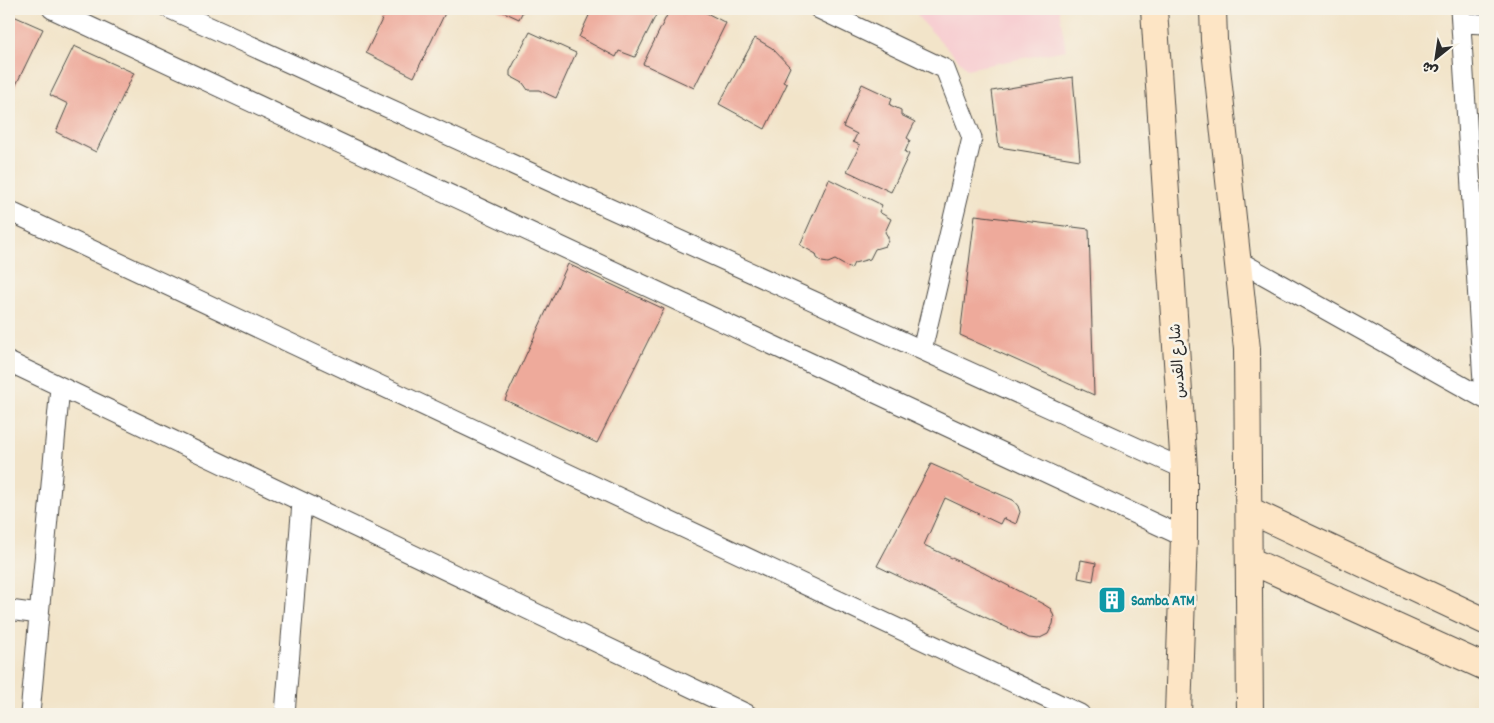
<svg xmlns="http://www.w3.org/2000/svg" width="1494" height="723" viewBox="0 0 1494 723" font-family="Dekko,'Playpen Sans Arabic',sans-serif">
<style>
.built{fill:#f7cfd2}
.building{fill:#eeaa9b}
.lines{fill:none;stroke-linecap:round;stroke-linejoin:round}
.street-casing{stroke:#494743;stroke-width:21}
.secondary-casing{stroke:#494743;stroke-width:28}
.street{stroke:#fff;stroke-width:19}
.secondary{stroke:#fde5c5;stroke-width:26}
.labels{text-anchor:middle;stroke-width:5;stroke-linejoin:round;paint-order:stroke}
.street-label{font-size:15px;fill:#2b2b2b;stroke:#f7f3e8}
.culture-label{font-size:15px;font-weight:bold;fill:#0d838f;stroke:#f7f3e8;text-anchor:start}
</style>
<rect width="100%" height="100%" fill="#f7f3e8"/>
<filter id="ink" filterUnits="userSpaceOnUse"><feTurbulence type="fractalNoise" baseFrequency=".02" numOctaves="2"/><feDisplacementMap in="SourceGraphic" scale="10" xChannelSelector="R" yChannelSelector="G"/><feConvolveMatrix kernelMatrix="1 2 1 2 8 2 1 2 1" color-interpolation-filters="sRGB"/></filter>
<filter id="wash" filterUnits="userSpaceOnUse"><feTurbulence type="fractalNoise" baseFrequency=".0096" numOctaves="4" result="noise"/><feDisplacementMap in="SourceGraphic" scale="20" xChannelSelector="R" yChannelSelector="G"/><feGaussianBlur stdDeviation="1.12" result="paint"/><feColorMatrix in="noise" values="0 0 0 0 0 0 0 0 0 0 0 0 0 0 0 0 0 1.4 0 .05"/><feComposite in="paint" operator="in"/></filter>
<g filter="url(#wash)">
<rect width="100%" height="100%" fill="#f2e4c9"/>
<path class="built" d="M 923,9 L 1059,9 L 1066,50 L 967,69 L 917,16 Z"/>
<g id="blocks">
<path class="building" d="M 387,9 L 447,9 L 414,77 L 366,53 Z
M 497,9 L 524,9 L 519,19 Z
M 592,9 L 659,9 L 635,57 L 619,51 L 616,57 L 579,37 Z
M 670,9 L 699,9 L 726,23 L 694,88 L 643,64 Z
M 9,14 L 43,29 L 15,87 L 9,84 Z
M 530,32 L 576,53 L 556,98 L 539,90 L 528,90 L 523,83 L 510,76 L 510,71 Z
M 755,38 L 772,48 L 790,67 L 783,82 L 787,84 L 765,129 L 719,104 Z
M 74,46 L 134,73 L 96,152 L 56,132 L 68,104 L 50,95 Z
M 1073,77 L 1080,160 L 999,147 L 992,91 Z
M 862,84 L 892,98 L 890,105 L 901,110 L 901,115 L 915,122 L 907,138 L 910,140 L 905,152 L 909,154 L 891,192 L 847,171 L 860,145 L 853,142 L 857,134 L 843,127 Z
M 829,179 L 882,205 L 879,212 L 891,219 L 885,232 L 888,237 L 888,241 L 885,246 L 875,249 L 870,259 L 854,263 L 851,269 L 835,260 L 828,263 L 822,262 L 817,258 L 816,254 L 800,245 Z
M 975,215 L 1089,229 L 1094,395 L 960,335 Z
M 568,264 L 664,309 L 597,443 L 505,400 Z
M 931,464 L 1013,500 L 1018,506 L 1020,512 L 1016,524 L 1003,518 L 1000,524 L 945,498 L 924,545 L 984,573 L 1043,604 L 1051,609 L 1054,617 L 1053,624 L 1048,634 L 1038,639 L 1029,638 L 877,566 Z
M 1081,560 L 1096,563 L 1093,581 L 1078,578 Z
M 1113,591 L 1119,595 L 1118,609 L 1108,609 L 1104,604 L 1107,592 Z"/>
</g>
</g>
<g filter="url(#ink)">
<use href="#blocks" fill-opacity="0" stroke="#494743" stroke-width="1"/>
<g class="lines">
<defs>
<path id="street" d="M 52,9 L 1184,537
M 170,9 L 1184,469
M 819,9 L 945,69 L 972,138 L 922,350
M 1460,9 L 1484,398
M 1461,23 L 1485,24
M 9,211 L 1080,714
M 1237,260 L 1485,399
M 9,362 L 747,714
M 9,610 L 39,614
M 30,714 L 60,387
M 285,714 L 302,502"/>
<path id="secondary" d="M 1154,9 L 1184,469 L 1184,537 L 1178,714
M 1213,9 L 1214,40 L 1247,349 L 1250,714
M 1249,510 L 1485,621
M 1249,560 L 1485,667"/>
</defs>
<use href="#street" class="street-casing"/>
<use href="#secondary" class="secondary-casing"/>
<use href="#street" class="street"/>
<use href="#secondary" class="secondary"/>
</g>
</g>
<defs>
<symbol id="building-square" viewBox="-11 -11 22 22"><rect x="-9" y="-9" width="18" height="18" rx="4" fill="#0f9aa8" stroke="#f7f3e8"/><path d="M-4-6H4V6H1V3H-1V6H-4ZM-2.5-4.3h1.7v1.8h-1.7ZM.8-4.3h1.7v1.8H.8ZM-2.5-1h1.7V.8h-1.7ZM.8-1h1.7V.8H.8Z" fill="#fff"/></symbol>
</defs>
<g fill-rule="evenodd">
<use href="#building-square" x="1096" y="584" width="32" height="32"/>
</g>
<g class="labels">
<g class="street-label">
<text transform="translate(1177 361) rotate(-94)" y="5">شارع القدس</text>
</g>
<g class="culture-label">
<text x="1131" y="605">Samba ATM</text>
</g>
</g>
<rect width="1494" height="723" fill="none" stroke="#f7f3e8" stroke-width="30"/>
<g transform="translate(1436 58) rotate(210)" stroke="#f7f3e8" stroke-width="4" paint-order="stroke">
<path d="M0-4L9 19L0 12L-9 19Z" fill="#2b2b2b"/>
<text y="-8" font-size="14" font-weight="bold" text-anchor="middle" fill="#2b2b2b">ش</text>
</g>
</svg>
